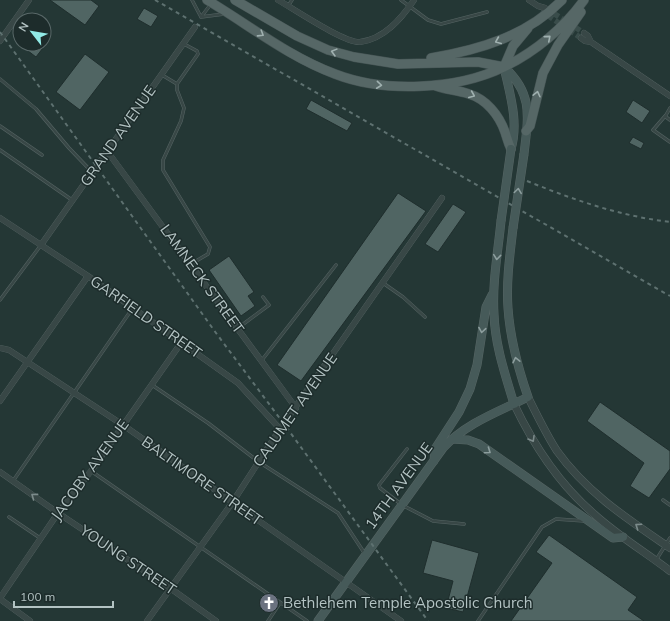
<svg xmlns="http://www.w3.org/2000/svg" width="670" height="621" viewBox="0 0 670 621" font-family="Mulish,sans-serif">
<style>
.building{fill:#506563;stroke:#1f2e2d}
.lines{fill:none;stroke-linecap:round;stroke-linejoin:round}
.minor-tunnel{stroke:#394c4a;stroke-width:5.5;stroke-dasharray:5.5 3;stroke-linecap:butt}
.service-casing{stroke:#566564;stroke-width:3.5}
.minor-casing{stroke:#566564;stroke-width:6}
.tertiary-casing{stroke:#566564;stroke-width:8}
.secondary-casing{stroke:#566564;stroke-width:9}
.primary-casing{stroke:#445353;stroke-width:10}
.service{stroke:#384746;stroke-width:2.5}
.minor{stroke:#384746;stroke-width:5.5}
.tertiary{stroke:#384746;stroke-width:7}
.secondary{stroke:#465a59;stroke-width:8}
.primary{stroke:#566766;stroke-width:9}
.rail{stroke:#5e7170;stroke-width:2;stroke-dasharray:4 4;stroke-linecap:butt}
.secondary-bridge-casing{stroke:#566564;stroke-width:9;stroke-linecap:butt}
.secondary-bridge{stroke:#465a59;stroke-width:8}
.oneway{stroke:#a0b1b0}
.oneway2{stroke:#8d9e9e}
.oneway3{stroke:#7c8b8b}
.labels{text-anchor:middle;stroke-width:3;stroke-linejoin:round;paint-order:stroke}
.street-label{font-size:15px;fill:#b3c3c3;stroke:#1d2c2b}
.poi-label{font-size:15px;fill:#b3c3c3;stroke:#1d2c2b;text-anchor:start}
</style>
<rect width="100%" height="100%" fill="#243735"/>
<path class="building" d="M 50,0 L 91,0 L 99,6 L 85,25 Z
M 144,8 L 158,16 L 151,27 L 137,19 Z
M 19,44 L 46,44 L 36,57 Z
M 85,54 L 109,72 L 80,110 L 56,92 Z
M 311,100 L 352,123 L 347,131 L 306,109 Z
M 633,100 L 650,111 L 642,123 L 626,112 Z
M 633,137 L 644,143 L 641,149 L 629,143 Z
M 398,193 L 426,211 L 301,381 L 277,365 Z
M 453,204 L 466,212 L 438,252 L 425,244 Z
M 229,256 L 254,292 L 248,296 L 255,306 L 241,316 L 209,270 Z
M 600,402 L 670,451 L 670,469 L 649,498 L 630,486 L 644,463 L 587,421 Z
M 549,535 L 637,597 L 628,610 L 644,621 L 511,621 L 552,563 L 536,552 Z
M 432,540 L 479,553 L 463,612 L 446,608 L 453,581 L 423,573 Z"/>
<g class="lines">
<path class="minor-tunnel" d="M 547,9 L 584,33
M 541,11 L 581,38"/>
<defs>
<path id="service" d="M 192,0 L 201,17
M 401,0 L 428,20 L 441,24 L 487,12
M 288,6 L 292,0
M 201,17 L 224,14
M 201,17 L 211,4
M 184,44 L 197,51 L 198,54 L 177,84 L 177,90 L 184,108 L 181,121 L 163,160 L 163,170 L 210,247 L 208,254 L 191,264
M 162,75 L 177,84
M 0,79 L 36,109 L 69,148 L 92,172
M 670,108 L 666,115 L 666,117 L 670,120
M 666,115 L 653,130 L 670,142
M 0,126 L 42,155
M 0,150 L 72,200
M 383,283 L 403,297 L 425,317
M 0,300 L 41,245
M 238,328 L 269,305 L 263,297
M 262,360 L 336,265
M 152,385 L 208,423 L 259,462 L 338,513 L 365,554
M 407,449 L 379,485 L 380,488 L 402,505 L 433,521 L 464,524
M 91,471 L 307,621
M 13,481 L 132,309
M 663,500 L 670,505
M 9,517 L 40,538
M 656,560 L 670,538
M 268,621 L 280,603
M 478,621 L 542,527 L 556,519 L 585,521"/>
<path id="minor" d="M 278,0 C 294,9 344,43 360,42 C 384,39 401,19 414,0
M 529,0 L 538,6 L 545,8
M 584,33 L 588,36 L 591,42
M 581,38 L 585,41 L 591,42 L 670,96
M 0,41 L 29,0
M 107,151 L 296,408
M 0,218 L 88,276 L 238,383 L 280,429
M 41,245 L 195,27
M 0,348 L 9,350 L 123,425 L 401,621
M 0,401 L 88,276
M 0,472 L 58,513 L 170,588 L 216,621
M 0,598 L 58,513 L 91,471 L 181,343
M 0,599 L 30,621
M 147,621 L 232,503 L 280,429 L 442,198"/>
<path id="tertiary" d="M 528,397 C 537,415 546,434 557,451 C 587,493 629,520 670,548
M 514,404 C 534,446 559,484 594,514 C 617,535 645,552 670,571"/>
<path id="secondary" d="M 504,67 C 534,94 528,118 524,154
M 504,67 C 510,95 519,122 511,149
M 501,221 C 498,252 492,283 494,314 C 495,345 505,374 514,404
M 452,439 L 468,440 L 479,444 L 613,538 L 623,537
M 434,461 L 435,449 L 459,412 L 470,389 L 477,365 L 486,307 L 492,295
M 318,621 L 443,448 C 466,423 498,412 528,397 C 518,368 510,338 508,308 C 506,282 510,254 513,228"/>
<path id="primary" d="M 207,0 C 249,25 289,57 335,74 C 384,93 456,90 504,67 C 535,52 564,28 584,0
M 235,0 L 297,36 L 328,50 L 354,57 L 398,64 L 478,62 L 504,67
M 431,58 C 479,50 527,36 562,0
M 504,67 L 513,46 L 528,28
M 436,86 C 447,90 458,90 469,94 C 486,99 499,115 505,132 C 507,138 508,143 511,149
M 526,131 L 530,126 L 543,73 L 558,45 L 581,12"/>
</defs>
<use href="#service" class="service-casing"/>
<use href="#minor" class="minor-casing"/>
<use href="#tertiary" class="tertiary-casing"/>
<use href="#secondary" class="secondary-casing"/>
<use href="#primary" class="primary-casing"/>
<use href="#service" class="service"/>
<use href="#minor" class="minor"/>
<use href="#tertiary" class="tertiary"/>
<use href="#secondary" class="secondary"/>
<use href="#primary" class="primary"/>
<path class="rail" d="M 155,0 L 670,296
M 0,32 L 216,333 L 284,424 L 428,621
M 527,181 C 574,200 620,216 670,222"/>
<defs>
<path id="secondary-bridge" d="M 501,221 L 511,149
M 513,228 L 524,154"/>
</defs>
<use href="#secondary-bridge" class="secondary-bridge-casing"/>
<use href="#secondary-bridge" class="secondary-bridge"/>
</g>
<defs><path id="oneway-chevron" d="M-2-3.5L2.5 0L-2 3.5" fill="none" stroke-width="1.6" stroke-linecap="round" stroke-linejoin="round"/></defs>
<g class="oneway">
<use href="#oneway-chevron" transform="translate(261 34) rotate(32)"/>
<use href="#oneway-chevron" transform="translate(548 38) rotate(-41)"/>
<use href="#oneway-chevron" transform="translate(498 41) rotate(157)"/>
<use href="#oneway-chevron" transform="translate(334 52) rotate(-165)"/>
<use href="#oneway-chevron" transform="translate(379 85) rotate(6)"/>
<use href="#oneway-chevron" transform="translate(537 94) rotate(-77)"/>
<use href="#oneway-chevron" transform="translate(472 95) rotate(23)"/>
</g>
<g class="oneway2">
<use href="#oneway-chevron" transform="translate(518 191) rotate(-82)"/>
<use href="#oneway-chevron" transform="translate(497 257) rotate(96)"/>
<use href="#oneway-chevron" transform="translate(482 330) rotate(99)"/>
<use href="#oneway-chevron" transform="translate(516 360) rotate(-102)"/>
<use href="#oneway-chevron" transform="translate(488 451) rotate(35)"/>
</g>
<g class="oneway3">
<use href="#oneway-chevron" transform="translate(532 439) rotate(60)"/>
<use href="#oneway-chevron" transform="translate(34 496) rotate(-144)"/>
<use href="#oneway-chevron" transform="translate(638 526) rotate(-146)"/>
</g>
<defs>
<symbol id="church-disc" viewBox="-11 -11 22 22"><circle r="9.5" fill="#6b7280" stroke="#1d2c2b"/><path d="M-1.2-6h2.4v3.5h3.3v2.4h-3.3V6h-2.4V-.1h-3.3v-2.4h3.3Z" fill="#fff"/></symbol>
</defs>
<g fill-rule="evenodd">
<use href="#church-disc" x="258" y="592" width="22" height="22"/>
</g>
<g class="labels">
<g class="street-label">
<text transform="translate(118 136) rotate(-55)" y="5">GRAND AVENUE</text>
<text transform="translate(202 279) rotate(54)" y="5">LAMNECK STREET</text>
<text transform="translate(146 317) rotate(35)" y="5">GARFIELD STREET</text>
<text transform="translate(295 410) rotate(-55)" y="5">CALUMET AVENUE</text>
<text transform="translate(90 470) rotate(-54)" y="5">JACOBY AVENUE</text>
<text transform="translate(202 481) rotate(35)" y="5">BALTIMORE STREET</text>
<text transform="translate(399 486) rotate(-54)" y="5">14TH AVENUE</text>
<text transform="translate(128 560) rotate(34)" y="5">YOUNG STREET</text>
</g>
<g class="poi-label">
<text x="283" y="608">Bethlehem Temple Apostolic Church</text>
</g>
</g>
<g transform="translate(32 32) rotate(301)"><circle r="19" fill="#1d2c2b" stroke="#596868"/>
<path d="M0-3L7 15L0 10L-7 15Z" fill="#91eae6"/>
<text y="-6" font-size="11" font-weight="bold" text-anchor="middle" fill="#b3c3c3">N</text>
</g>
<path d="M14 601v6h99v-6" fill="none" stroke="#b3c3c3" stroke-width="2"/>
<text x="20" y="601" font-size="12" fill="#b3c3c3" stroke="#1d2c2b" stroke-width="3" paint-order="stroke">100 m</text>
</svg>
